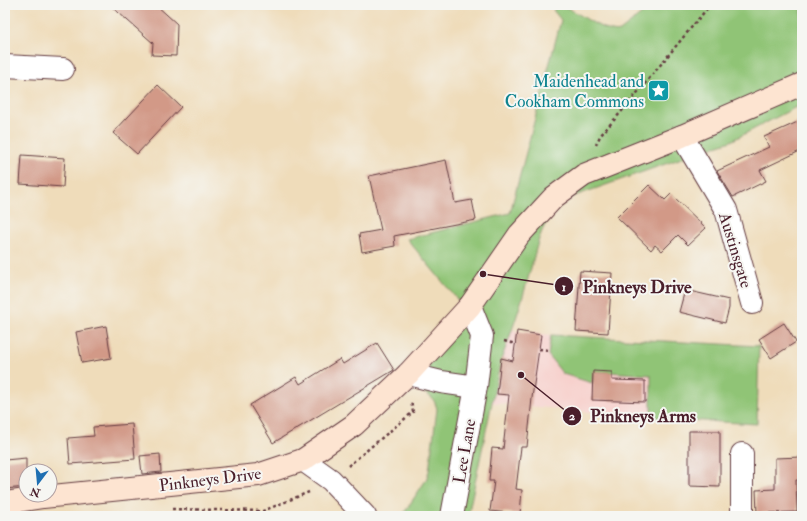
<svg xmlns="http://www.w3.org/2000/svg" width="807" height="521" viewBox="0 0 807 521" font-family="'IM FELL Double Pica',serif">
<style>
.built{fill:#f7d0cc}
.green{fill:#90c476;stroke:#6d7250}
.building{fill:#d29987}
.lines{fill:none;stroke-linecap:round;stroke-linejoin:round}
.street-casing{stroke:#633b40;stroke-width:24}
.secondary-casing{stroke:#633b40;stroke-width:24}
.path{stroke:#633b40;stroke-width:2.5;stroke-dasharray:3 3;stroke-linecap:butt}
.street{stroke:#fff;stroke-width:22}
.secondary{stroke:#fde4d1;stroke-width:22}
.labels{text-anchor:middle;stroke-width:4;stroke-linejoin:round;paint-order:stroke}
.culture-label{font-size:17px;fill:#0d838f;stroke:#f6f6f2;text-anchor:end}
.street-label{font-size:17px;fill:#4a1f2b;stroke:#f6f6f2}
.leader{fill:none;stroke:#4a1f2b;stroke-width:1.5}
.callout-dot{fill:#4a1f2b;stroke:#f6f6f2;stroke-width:1.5}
.mark-label{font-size:12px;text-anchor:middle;font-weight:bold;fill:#fff}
.callout-label{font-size:18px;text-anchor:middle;font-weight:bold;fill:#4a1f2b;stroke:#f6f6f2;stroke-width:4;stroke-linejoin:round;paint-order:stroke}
</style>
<rect width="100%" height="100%" fill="#f6f6f2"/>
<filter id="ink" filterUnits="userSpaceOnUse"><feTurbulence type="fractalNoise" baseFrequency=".025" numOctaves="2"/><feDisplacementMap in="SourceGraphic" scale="8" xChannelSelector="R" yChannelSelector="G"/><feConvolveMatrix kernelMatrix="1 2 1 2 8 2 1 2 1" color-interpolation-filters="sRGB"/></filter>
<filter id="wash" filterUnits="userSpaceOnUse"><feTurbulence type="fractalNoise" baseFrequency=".012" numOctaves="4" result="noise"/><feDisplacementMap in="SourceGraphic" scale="16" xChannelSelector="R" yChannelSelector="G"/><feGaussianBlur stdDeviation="0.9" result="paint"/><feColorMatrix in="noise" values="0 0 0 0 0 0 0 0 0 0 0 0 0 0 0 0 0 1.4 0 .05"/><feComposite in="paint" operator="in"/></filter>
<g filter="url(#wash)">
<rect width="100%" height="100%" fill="#efdcba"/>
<path class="built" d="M 504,329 L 551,335 L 759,346 L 757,424 L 651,418 L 486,402 Z"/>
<path class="green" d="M 560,5 C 575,9 607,36 620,31 L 653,5 L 802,5 L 802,104 L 731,141 L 700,151 L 671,162 L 569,198 C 561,205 554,211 548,220 C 538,234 534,259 529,275 C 521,304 512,332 501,360 L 469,511 L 469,516 L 402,516 L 426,480 L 429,471 L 437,409 C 434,397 430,396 421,391 L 426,368 L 471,316 L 407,239 L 510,213 L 561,20 L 553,10 Z
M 551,335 L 759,346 L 757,424 L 651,418 L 651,375 L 593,371 L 592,383 L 563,374 L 548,355 Z"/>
<g id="blocks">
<path class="building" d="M 110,5 L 156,5 L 177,24 L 176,56 L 152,55 L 153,43 Z
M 158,85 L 181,107 L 137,154 L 113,133 Z
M 802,120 L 802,150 L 760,170 L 766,181 L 733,197 L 717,171 L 769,147 L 764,137 Z
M 22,155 L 65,158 L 63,187 L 20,184 Z
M 446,160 L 455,203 L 472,200 L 476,220 L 394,236 L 395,246 L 362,252 L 359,234 L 381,230 L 369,176 Z
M 649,185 L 665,200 L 671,194 L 706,228 L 688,245 L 678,235 L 662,251 L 655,245 L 651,250 L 617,217 Z
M 580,271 L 612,273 L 608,333 L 576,331 Z
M 685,290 L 729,300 L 729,308 L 725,323 L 679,312 Z
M 784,323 L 796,342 L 771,358 L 759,339 Z
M 106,326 L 111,358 L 82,363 L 76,332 Z
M 517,331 L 541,335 L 532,398 L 527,447 L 521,447 L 516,489 L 522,490 L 520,514 L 490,511 L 494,481 L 489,481 L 492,448 L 503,449 L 509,395 L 497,394 L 501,358 L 513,361 Z
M 377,343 L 394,370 L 273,443 L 250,405 L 296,377 L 300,384 L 340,359 L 343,364 Z
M 593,371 L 612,372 L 612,380 L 645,381 L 645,402 L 592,400 Z
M 132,424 L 135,459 L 70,464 L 68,438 L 94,436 L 93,427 Z
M 689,431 L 720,431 L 720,487 L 689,486 Z
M 160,454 L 161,472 L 142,474 L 140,456 Z
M 802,457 L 802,480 L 796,480 L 797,512 L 757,513 L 756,490 L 775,489 L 775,458 Z
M 26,458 L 26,487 L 5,489 L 5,460 Z"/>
</g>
</g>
<g filter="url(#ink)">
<use href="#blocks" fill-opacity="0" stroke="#633b40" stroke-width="1"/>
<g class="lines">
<defs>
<path id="street" d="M 5,66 L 63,69
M 682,136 L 726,210 L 752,303
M 408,374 L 441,382 L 476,387
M 303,460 L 331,480 L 365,516
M 452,516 L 476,387 L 482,336 L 470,306
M 742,516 L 742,454"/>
<path id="secondary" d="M 5,503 L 43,497 L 258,475 L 303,460 L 354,425 L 408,374 L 470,306 L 519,235 L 554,197 L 584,175 L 682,136 L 802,84"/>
</defs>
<use href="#street" class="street-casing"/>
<use href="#secondary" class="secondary-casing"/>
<path class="path" d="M 596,145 L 600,136 L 628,104 L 710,5
M 504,341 L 516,344
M 539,349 L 549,350
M 348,466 L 413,412 L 411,401
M 172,509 L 263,511 L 309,492"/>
<use href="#street" class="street"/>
<use href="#secondary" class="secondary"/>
</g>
</g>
<defs>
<symbol id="sight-square" viewBox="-11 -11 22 22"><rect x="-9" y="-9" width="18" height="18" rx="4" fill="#0f9aa8" stroke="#f6f6f2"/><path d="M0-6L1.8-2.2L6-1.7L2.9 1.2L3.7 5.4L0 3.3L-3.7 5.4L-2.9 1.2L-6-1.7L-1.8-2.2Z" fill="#fff"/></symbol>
</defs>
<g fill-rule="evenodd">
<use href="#sight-square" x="646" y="78" width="25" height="25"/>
</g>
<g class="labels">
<g class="culture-label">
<text x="644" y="87">Maidenhead and<tspan x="644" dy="20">Cookham Commons</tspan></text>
</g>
<g class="street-label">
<text transform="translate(736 250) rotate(73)" y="6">Austinsgate</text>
<text transform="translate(464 451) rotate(-80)" y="6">Lee Lane</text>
<text transform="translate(210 479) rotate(-7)" y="6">Pinkneys Drive</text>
</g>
</g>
<path class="leader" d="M483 274L564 286M521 375L572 416"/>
<g class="callout-dot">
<circle cx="483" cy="274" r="4"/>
<circle cx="521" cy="375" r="4"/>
<circle cx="564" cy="286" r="10"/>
<circle cx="572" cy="416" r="10"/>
</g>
<g class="mark-label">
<text x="564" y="291">1</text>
<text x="572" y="420">2</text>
</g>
<g class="callout-label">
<text x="637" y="293">Pinkneys Drive</text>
<text x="643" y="422">Pinkneys Arms</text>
</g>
<rect width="807" height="521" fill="none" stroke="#f6f6f2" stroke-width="20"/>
<g transform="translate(38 483) rotate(196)"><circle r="19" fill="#f6f6f2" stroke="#b1a0a2"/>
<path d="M0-3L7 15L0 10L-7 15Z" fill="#1f6fb2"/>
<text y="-6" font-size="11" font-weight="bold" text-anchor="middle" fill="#4a1f2b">N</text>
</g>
</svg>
